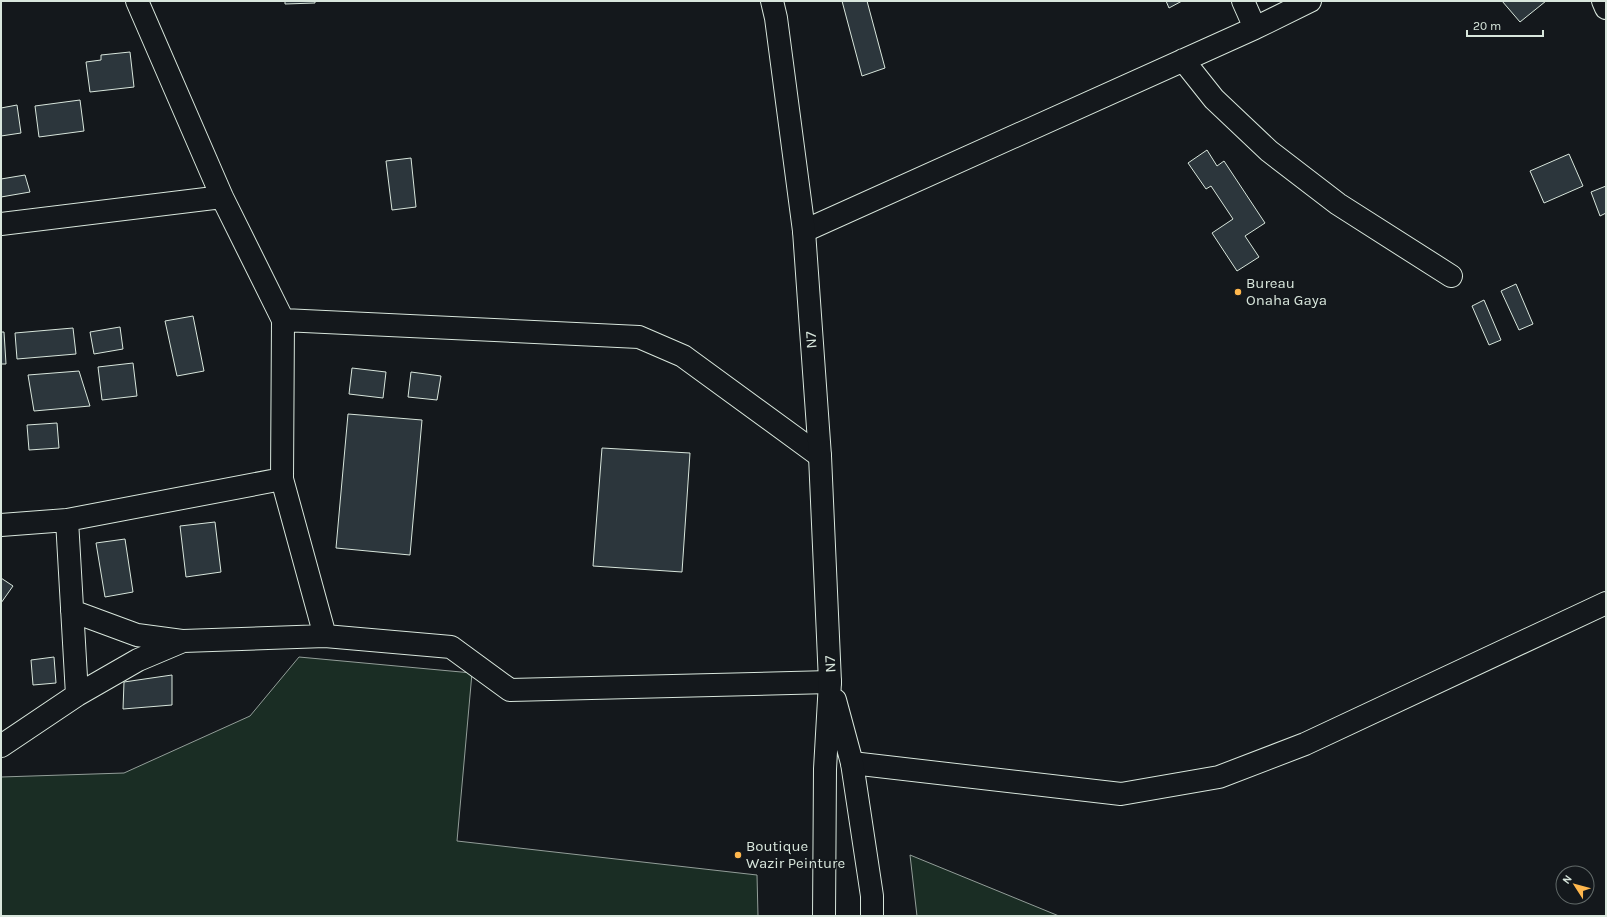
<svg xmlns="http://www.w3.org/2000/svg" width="1607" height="917" viewBox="0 0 1607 917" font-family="Karla,sans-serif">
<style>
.green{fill:#1a2d24;stroke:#939e99}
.building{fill:#2c363c;stroke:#d8e6dc}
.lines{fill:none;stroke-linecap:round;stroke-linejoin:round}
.street-casing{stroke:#d8e6dc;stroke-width:24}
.primary-casing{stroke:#d8e6dc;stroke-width:24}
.street{stroke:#14181c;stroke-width:22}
.primary{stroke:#14181c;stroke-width:22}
.poi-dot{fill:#ffb74d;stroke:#14181c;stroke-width:1.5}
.labels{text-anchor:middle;stroke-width:3;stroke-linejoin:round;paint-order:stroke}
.poi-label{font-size:15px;fill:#d8e6dc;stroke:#14181c;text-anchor:start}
.street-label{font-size:15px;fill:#d8e6dc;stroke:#14181c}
</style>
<rect width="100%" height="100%" fill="#14181c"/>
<path class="green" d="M 299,657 L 472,673 L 457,841 L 757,875 L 758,916 L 1,916 L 1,777 L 124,773 L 250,716 Z
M 910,855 L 1059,916 L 917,916 Z"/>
<path class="building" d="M 285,1 L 315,1 L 315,3 L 285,4 Z
M 842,1 L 867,1 L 885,68 L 862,76 Z
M 1166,1 L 1182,1 L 1169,8 Z
M 1502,1 L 1546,1 L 1520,22 Z
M 130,52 L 134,87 L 90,92 L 86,62 L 101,60 L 101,55 Z
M 80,100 L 84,131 L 39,137 L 35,106 Z
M 17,105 L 21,133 L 1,136 L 1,108 Z
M 1207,150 L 1217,166 L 1224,161 L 1265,223 L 1245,236 L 1259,257 L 1237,271 L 1212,233 L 1233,219 L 1211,186 L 1206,189 L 1188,163 Z
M 1569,154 L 1583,186 L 1544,203 L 1530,171 Z
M 411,158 L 416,207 L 392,210 L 386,161 Z
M 25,175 L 30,192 L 1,197 L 1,179 Z
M 1606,186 L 1606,213 L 1600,216 L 1591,192 Z
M 1516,284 L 1533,324 L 1519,330 L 1501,291 Z
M 1484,300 L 1501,340 L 1489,345 L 1472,306 Z
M 193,316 L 204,371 L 177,376 L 165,321 Z
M 120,327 L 123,349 L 94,354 L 90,332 Z
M 73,328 L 76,354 L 17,359 L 15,333 Z
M 1,332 L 4,332 L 6,364 L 1,364 Z
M 133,363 L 137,396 L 102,400 L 98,367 Z
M 352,368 L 386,372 L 383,398 L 349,394 Z
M 79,371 L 90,406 L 34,411 L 28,375 Z
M 411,372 L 441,376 L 437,400 L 408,397 Z
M 348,414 L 422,420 L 410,555 L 336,548 Z
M 57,423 L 59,448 L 29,450 L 27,425 Z
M 602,448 L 690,453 L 682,572 L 593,566 Z
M 215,522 L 221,572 L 186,577 L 180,526 Z
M 125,539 L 133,592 L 105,597 L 96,543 Z
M 1,578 L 13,586 L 1,603 Z
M 54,657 L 56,683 L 33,685 L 31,660 Z
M 172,675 L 172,705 L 123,709 L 124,682 Z"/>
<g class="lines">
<defs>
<path id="street" d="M 137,1 L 222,197 L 283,320 L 282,479 L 325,636
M 1243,1 L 1255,28
M 1603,1 L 1606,8
M 1183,60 L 1214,99 L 1269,151 L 1338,204 L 1451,276
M 1,224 L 222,197
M 804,231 L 1255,28 L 1310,1
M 283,320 L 639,337 L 683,356 L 820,456
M 67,520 L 77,695
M 1,525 L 67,520 L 282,479
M 72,611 L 137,635 L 182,641
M 1,746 L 77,695 L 138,660 L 183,641 L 325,636 L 451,647 L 510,690 L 830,682
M 852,763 L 1121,794 L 1219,777 L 1305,744 L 1606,603"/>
<path id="primary" d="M 772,1 L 776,18 L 804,231 L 820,456 L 830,682 L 825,769 L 824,916
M 835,700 L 852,763 L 872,896 L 872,916"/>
</defs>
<use href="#street" class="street-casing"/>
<use href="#primary" class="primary-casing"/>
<use href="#street" class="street"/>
<use href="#primary" class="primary"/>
</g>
<g class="poi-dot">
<circle cx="1238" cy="292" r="4"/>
<circle cx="738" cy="855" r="4"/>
</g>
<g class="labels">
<g class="poi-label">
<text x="1246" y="288">Bureau<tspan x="1246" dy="17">Onaha Gaya</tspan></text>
<text x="746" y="851">Boutique<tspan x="746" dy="17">Wazir Peinture</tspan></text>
</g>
<g class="street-label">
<text transform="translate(811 340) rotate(-94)" y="5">N7</text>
<text transform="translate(830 664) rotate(-93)" y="5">N7</text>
</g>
</g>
<rect width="1607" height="917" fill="none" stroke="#d8e6dc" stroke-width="4"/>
<g transform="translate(1575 885) rotate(306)"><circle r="19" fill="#14181c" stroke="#626a69"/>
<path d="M0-3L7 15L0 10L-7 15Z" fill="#ffb74d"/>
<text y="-6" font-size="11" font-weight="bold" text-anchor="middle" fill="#d8e6dc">N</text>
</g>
<path d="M1467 30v6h76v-6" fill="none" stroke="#d8e6dc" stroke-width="2"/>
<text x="1473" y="30" font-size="12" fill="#d8e6dc" stroke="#14181c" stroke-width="3" paint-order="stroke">20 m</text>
</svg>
